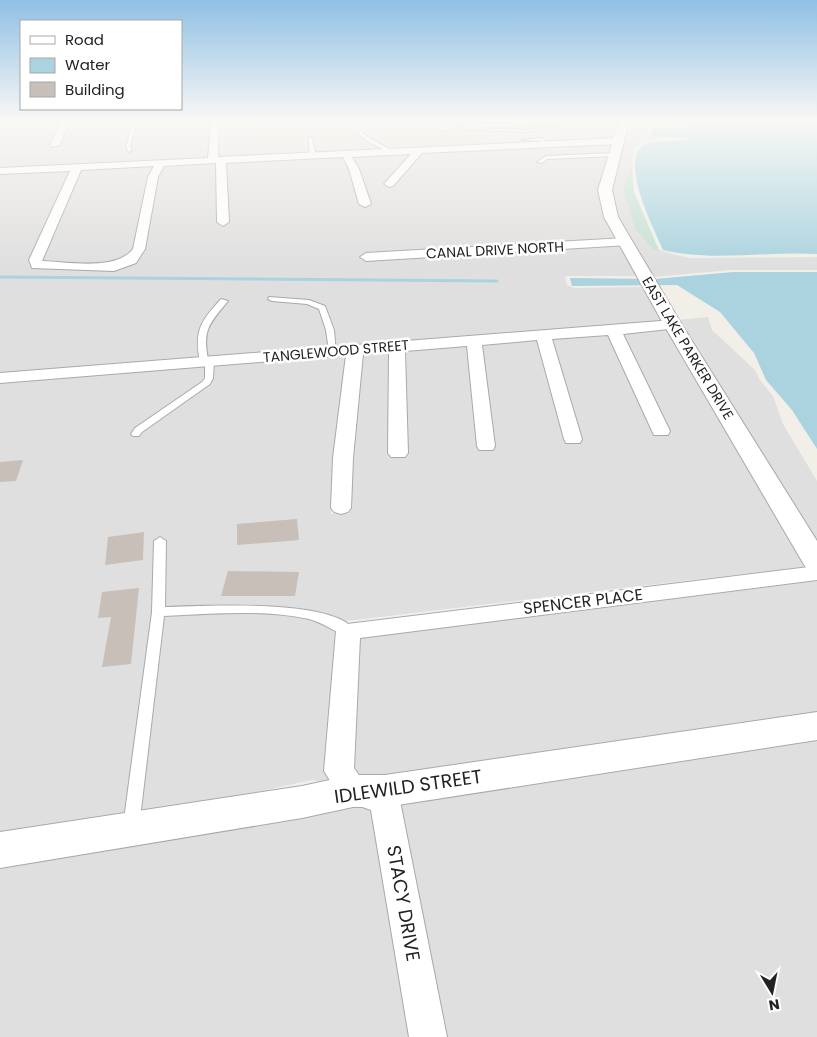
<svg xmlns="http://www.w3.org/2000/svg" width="817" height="1037" viewBox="0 0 817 1037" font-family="Poppins,sans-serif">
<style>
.residential{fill:#e0dfdf}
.wetland{fill:#c6e0d4}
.water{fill:#aad3df}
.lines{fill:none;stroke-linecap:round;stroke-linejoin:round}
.stream{stroke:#aad3df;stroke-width:3}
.building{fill:#c7bfb8}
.service-casing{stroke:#a9a9a9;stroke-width:2}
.minor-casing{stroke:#a9a9a9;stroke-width:2}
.tertiary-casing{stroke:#a9a9a9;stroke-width:2}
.service{fill:#fff;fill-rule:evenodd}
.minor{fill:#fff;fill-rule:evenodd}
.tertiary{fill:#fff;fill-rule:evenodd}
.labels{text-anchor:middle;stroke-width:5;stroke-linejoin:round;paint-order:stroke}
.far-street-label{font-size:14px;fill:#222;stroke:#fff}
.street-label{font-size:16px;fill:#222;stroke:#fff}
.near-street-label{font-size:19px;fill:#222;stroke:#fff}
</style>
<rect width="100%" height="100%" fill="#f2efe9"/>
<path class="residential" d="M 0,121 L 61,121 L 51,146 L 59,145 L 69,121 L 211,121 L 209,159 L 0,170 Z
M 218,121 L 447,121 L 440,128 L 447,129 L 455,121 L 620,121 L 614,140 L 218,159 Z
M 628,121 L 651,121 L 654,124 L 670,125 L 648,127 L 648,136 L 660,137 L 636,146 L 633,152 L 632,167 L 623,187 L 654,250 L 690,258 L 817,257 L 817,270 L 731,270 L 653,277 L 616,217 L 610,190 Z
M 614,143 L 605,174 L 619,240 L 360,256 L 362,260 L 621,245 L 639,276 L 568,276 L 565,277 L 567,285 L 574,288 L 645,287 L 665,321 L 0,374 L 0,172 L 72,169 L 29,261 L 29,265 L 119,269 L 137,260 L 145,248 L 158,177 L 165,164 L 217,162 L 218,224 L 228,223 L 226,161 L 342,156 L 350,169 L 361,206 L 370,206 L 358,169 L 351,155 L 413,152 L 383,184 L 392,186 L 422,152 Z
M 156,165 L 134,249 L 119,264 L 44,263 L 40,260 L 81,168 Z
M 708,317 L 712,330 L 755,370 L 760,380 L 773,396 L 783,424 L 817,481 L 817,547 L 677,320 Z
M 668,328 L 809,566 L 338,622 L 332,783 L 311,780 L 194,806 L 0,836 L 0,382 L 347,354 L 334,457 L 331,514 L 349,514 L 351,458 L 361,353 L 390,351 L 390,458 L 406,458 L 404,349 L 467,344 L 478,451 L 494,451 L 481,343 L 537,339 L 566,443 L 582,444 L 551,338 L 609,333 L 631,387 L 656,435 L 671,435 L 621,332 Z
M 817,581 L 817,714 L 360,779 L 352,768 L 359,638 Z
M 817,738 L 817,1037 L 445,1037 L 398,802 Z
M 347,805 L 349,809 L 355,805 L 373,811 L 412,1037 L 0,1037 L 0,863 Z"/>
<path class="wetland" d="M 632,167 L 634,192 L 659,250 L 673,254 L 654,250 L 635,229 L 623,187 Z"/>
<path class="water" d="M 654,121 L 683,123 L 683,121 L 817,121 L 817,254 C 766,251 713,262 663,250 C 654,229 616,157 647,143 L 693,139 L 651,136 L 652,127 L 690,129 L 691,126 L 655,124 Z
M 733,272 L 817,272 L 817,449 L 792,410 L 766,380 L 754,353 L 720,312 L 677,285 L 572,286 L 570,278 L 655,279 Z"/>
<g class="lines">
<path class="stream" d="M 0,277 L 497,281"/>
</g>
<path class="building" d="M 23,460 L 16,481 L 0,482 L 0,462 Z
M 297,519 L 299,540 L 237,545 L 237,524 Z
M 144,532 L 143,560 L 105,565 L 108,537 Z
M 228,571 L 299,572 L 295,596 L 221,596 Z
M 139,588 L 131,664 L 102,667 L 111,617 L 98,618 L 102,592 Z"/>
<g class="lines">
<defs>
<path id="service" d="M 133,121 L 137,121 L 130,147 L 132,150 L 129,152 L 126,147 Z
M 560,122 L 562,124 L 470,128 L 527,130 L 552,125 L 554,126 L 527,132 L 458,129 L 476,124 Z
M 359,130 L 371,139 L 395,152 L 390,153 L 367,141 L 357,132 Z
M 310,137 L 312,138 L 316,156 L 313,158 L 310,156 L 308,138 Z
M 542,138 L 549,145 L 545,145 L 541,141 L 522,140 Z
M 614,153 L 616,156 L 547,159 L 542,163 L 537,162 L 546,156 Z
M 269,297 L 309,300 L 325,306 L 334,330 L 336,353 L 330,353 L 329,351 L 326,330 L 319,309 L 307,304 L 272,301 L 268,299 Z
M 221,299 L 228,301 C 210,323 202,329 208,359 L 214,361 L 213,378 L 210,384 L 142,432 L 139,436 L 133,436 L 131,434 L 135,428 L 202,382 L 205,378 L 205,364 L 200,362 C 194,331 200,322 221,299 Z
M 160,537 L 166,541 L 165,607 C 201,606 335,598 355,631 L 353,634 L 348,636 C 334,632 324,623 309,619 C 262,609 212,614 164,616 L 139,827 L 137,832 L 131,834 L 125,832 L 123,827 L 152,612 L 154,541 Z"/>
<path id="minor" d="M 61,121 L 69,121 L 60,145 L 52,147 L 50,145 Z
M 211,121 L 219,121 L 218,157 L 618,138 L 623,141 L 618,144 L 422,153 L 393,186 L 389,187 L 384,184 L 411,154 L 352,157 L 359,169 L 371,204 L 365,207 L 359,204 L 349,169 L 343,157 L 226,163 L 229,222 L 223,226 L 217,222 L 216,163 L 164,166 L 158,177 L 145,249 L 136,263 L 114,271 L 32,268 L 29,260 L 70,171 L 0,174 L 0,168 L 208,158 ZM 154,166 L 148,177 L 133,249 C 116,271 68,262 42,261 L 81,170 Z
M 446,121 L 455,121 L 447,130 L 441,130 L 440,128 Z
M 625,238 L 629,239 L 631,242 L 629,245 L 366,261 L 360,257 L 366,253 Z
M 673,320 L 678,322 L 681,325 L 678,328 L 623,334 L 670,431 L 668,435 L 654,435 L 652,431 L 608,335 L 552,339 L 582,439 L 580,443 L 566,443 L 564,439 L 537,340 L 482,345 L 495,446 L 493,450 L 479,450 L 477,446 L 467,346 L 405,351 L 408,453 L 405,457 L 391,457 L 388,453 L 389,352 L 363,354 L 353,458 L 351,508 L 348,512 L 341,514 L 334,512 L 331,508 L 333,458 L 346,355 L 0,383 L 0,373 Z
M 817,566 L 817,580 L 360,638 L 354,768 L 363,781 L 396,792 L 400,801 L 447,1037 L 409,1037 L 371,810 L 342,800 L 324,771 L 336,631 L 339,625 Z"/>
<path id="tertiary" d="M 619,121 L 629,121 L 612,190 L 618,217 L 682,325 L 817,541 L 817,572 L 807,569 L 803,563 L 664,325 L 604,217 L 598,190 Z
M 817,712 L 817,740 L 385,807 L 353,807 L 302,818 L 0,868 L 0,832 L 302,786 L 353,775 L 385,775 Z"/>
</defs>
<use href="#service" class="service-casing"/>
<use href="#minor" class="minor-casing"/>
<use href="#tertiary" class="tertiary-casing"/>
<use href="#service" class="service"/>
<use href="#minor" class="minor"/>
<use href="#tertiary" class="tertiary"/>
</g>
<linearGradient id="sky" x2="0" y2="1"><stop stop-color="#8fc0e4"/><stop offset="0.45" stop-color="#f9f8f5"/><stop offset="1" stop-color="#f9f8f5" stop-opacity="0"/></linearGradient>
<rect width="817" height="267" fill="url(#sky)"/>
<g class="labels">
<g class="far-street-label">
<text transform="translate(495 250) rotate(-3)" y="5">CANAL DRIVE NORTH</text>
<text transform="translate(688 348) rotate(59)" y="5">EAST LAKE PARKER DRIVE</text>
<text transform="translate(336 351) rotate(-5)" y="5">TANGLEWOOD STREET</text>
</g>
<g class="street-label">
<text transform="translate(583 601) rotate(-7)" y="6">SPENCER PLACE</text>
</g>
<g class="near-street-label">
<text transform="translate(408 786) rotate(-8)" y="7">IDLEWILD STREET</text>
<text transform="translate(404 903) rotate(80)" y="7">STACY DRIVE</text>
</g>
</g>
<rect x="20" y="20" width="162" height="90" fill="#ffffff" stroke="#a7a7a7"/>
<rect x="30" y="36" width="25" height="8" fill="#ffffff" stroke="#a7a7a7"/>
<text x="65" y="45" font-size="15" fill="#222222">Road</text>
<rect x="30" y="58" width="25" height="15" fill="#aad3df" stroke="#a7a7a7"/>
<text x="65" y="70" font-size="15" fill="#222222">Water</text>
<rect x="30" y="82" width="25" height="15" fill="#c7bfb8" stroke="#a7a7a7"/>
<text x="65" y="95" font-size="15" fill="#222222">Building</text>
<g transform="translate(772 992) rotate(170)" stroke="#ffffff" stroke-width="4" paint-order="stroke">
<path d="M0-4L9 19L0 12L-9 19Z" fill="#222222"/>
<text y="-8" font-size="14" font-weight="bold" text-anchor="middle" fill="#222222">N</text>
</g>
</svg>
